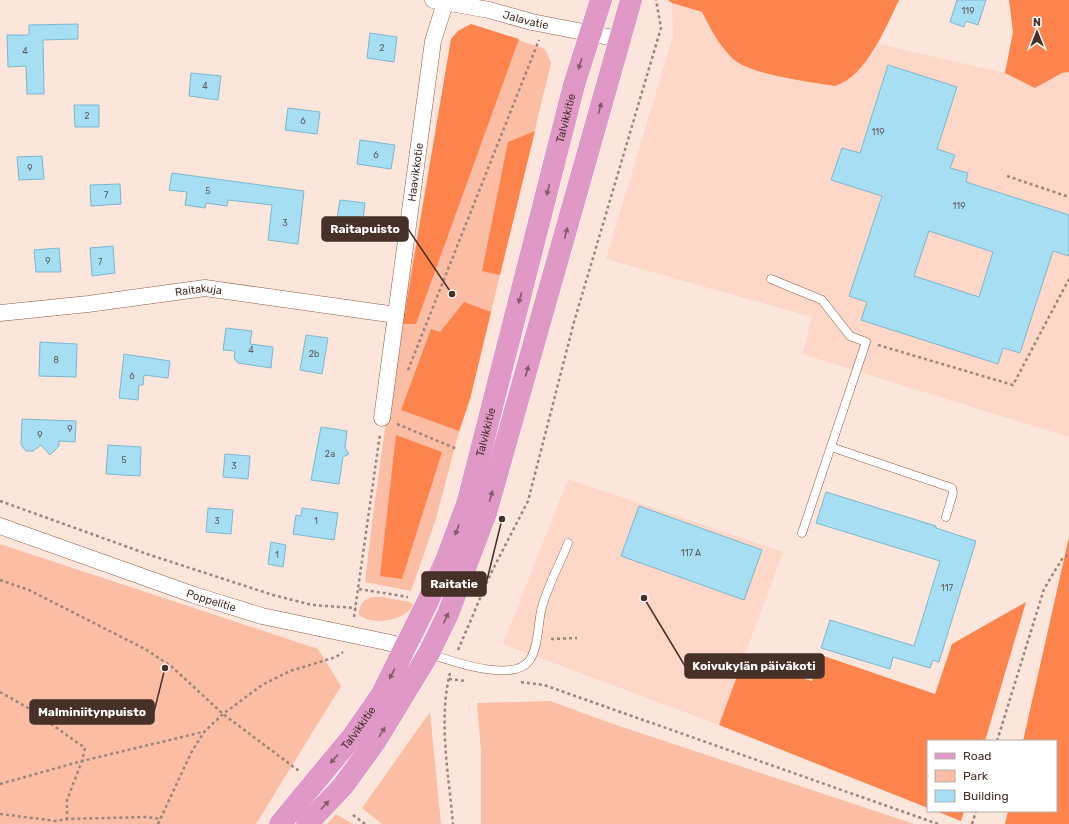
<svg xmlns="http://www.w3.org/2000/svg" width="1069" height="824" viewBox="0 0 1069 824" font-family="Rubik,sans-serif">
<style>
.built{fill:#fdd7c7}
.green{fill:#fbbda3}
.forest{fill:#fd854d}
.building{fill:#a6def4;stroke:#7bb7cd;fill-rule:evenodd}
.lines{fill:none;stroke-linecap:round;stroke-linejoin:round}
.lane-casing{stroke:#8d5e49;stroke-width:9}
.street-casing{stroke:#8d5e49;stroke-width:17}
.primary-casing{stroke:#fff;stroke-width:23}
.path{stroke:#9b857c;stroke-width:2.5;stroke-dasharray:3 3;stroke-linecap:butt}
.lane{stroke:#fff;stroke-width:8}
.street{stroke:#fff;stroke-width:16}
.primary{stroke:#e098c7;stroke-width:22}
.oneway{fill:#845a67}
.labels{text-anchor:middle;stroke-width:3.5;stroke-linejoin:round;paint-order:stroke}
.number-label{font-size:9px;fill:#5e5c5a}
.street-label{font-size:11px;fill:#463027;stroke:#fff}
.leader{fill:none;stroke:#463027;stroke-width:1.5}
.callout-dot{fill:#463027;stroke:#fff;stroke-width:1.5}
.callout{fill:#463027;stroke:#463027;stroke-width:1.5}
.callout-label{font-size:12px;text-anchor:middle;font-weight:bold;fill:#fff}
</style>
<rect width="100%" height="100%" fill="#fce6dc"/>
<path class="built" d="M 672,3 L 702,12 L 715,37 L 766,73 L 782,78 L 835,86 L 843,84 L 872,55 L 878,44 L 1005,73 L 1035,88 L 1062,73 L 1069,72 L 1069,437 L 802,354 L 812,317 L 606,259 L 673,36 Z
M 568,479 L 783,552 L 719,725 L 503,644 Z"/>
<path class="green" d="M 471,24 L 545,49 L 551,63 L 470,399 L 457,439 L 435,522 L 411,591 L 365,582 C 385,400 421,220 451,39 L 458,31 Z
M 0,544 L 318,649 L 341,686 L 256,824 L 0,824 Z
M 373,597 L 382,597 L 410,602 L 413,605 C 405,621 373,626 359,615 C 359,604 363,600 373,597 Z
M 550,701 L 616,725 L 914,824 L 481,824 L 481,751 L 477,703 Z
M 430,712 L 441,824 L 382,824 L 362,808 Z
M 336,814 L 353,824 L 327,824 Z"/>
<path class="forest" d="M 668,0 L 899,0 C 886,27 866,77 835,86 C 811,82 749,75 732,58 C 719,45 710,28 702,12 L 672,3 Z
M 1009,0 L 1069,0 L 1069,72 L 1062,73 L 1035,88 L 1005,73 L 1013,32 Z
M 471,24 L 519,39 L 416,324 L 403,324 L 451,39 L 458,31 Z
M 535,131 L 500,275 L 482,271 L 508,142 Z
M 464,302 L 491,312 L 470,399 L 459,431 L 401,410 L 431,329 L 440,332 Z
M 396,435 L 442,452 L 402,579 L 380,576 Z
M 1069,537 L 1069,824 L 1005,824 L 1008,811 L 1056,811 L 1056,741 L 1023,741 Z
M 1026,602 L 985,741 L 928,741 L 928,808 L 719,725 L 743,660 L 812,681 L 821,655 L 935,694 L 952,644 Z
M 936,811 L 964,811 L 961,821 Z"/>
<path class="building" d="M 957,0 L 986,0 L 978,25 L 966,21 L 964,27 L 950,22 Z
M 78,24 L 78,39 L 43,40 L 44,94 L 27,94 L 26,66 L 8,67 L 7,35 L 29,35 L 29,25 Z
M 370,33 L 397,37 L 394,62 L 367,58 Z
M 888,65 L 957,87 L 937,149 L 955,155 L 950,168 L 968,173 L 966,182 L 1069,215 L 1069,256 L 1053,251 L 1020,353 L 1003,348 L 998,364 L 861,320 L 867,302 L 849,296 L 882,196 L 831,180 L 842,148 L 860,153 ZM 929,231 L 993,252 L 979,297 L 914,276 Z
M 191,73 L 221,76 L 218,100 L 189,96 Z
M 74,105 L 99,105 L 99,127 L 75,127 Z
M 288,108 L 320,112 L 317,134 L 285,130 Z
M 360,140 L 395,145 L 391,169 L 357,164 Z
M 42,156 L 44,179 L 19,180 L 17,157 Z
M 172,173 L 304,191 L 298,244 L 268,240 L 272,205 L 228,200 L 227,206 L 206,203 L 205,208 L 185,205 L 187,192 L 169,190 Z
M 120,184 L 121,204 L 91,206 L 90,185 Z
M 340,200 L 365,203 L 361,234 L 335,231 Z
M 113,246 L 115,273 L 92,276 L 90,248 Z
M 59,248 L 61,272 L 36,272 L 34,250 Z
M 226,328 L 252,331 L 250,344 L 273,347 L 271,368 L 238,363 L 234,358 L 235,351 L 223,350 Z
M 306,335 L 328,338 L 322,374 L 300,370 Z
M 40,342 L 77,344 L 76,377 L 39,376 Z
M 124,354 L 170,361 L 168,378 L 144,375 L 143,385 L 139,385 L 138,400 L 119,398 Z
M 22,419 L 76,421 L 75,442 L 59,441 L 59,446 L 50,455 L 41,445 L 33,451 L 26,451 L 21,445 Z
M 321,427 L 347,431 L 345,448 L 349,454 L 343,457 L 339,484 L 311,480 Z
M 108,445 L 141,447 L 140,476 L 106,474 Z
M 225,454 L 250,456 L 248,479 L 223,477 Z
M 826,492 L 936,526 L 936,528 L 976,541 L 939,662 L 933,660 L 930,668 L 893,657 L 890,669 L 821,648 L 830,620 L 914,646 L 940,561 L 816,523 Z
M 639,506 L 762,550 L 744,600 L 621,556 Z
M 208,508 L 233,510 L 231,534 L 206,532 Z
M 302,508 L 338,513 L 334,540 L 293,534 L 296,515 L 301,516 Z
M 271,542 L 286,545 L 283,567 L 268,564 Z"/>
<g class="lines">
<defs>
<path id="lane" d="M 771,279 L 822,300 L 850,336 L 866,342 L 802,533
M 831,447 L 952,488 L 953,493 L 946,517
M 430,654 C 452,661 512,683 529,661 C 538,649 538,626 541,611 C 546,589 560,564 568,543"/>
<g id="street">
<path id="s1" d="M 433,0 L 489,10 L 532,22 L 619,39"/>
<path id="s2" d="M 0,313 L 88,304 L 205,288 L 396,315"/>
<path id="s3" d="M 382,418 L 433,41 L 446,0"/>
<path id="s4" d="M 0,526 L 194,595 L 262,616 L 386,642 L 429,653"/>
</g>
<g id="primary">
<path id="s5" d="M 280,824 L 353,736 L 382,694 L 427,603 L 447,558 L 468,501 L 574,85 L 601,0"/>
<path d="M 307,824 L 343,786 L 375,742 L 429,653 L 448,614 L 486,513 L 631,0"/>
</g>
</defs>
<use href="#lane" class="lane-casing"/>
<use href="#street" class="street-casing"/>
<use href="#primary" class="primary-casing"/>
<path class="path" d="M 1007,176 L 1069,197
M 878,345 L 1013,385 L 1069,279
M 408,370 L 539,40
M 397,424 L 457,449
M 0,501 L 150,555 L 273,595 L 312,605 L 356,608
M 0,580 L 29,590 L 145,649 L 171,666 L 223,714 L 299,771
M 359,589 L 408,597
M 354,617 L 380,434
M 551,639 L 577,638
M 458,650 L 490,575 L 528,501 L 574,322 L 661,28 L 656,0
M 450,673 C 438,720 449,776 453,824
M 449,679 L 466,681
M 521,682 L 544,685 L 938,824
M 0,692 L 30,709 L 85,748 L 82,761 L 67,800 L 67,819
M 997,741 L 1044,589 L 1062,559 L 1069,554
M 0,784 L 82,761 L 203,732
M 0,814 L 56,821 L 67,819 L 146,817 L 161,819
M 353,815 L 365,824
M 158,824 L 191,753 L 204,732 L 223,714 L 262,685 L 290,671 L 336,657 L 343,652
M 972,824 L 976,811"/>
<use href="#lane" class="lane"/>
<use href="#street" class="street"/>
<use href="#primary" class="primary"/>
</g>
<defs><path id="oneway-solid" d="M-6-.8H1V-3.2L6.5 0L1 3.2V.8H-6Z"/></defs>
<g class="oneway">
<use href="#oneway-solid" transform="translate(580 64) rotate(107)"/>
<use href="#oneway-solid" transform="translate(600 108) rotate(-75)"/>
<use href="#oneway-solid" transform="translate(548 190) rotate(104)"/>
<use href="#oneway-solid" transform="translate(566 233) rotate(-75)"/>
<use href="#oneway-solid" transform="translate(520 298) rotate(106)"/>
<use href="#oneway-solid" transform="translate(527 371) rotate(-74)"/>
<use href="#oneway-solid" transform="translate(491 496) rotate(-74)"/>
<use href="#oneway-solid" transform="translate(457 530) rotate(110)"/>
<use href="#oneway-solid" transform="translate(446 618) rotate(-65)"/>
<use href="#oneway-solid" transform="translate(392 674) rotate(117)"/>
<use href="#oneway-solid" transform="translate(382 732) rotate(-59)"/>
<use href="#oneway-solid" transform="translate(334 759) rotate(130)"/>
<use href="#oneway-solid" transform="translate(325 805) rotate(-47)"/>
</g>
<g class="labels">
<g class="number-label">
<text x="968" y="14">119</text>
<text x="382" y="51">2</text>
<text x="25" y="54">4</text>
<text x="205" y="89">4</text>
<text x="87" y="119">2</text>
<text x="303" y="124">6</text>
<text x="878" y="135">119</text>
<text x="376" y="158">6</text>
<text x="30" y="171">9</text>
<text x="208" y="194">5</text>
<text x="106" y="198">7</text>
<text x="959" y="209">119</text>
<text x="285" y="226">3</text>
<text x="48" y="264">9</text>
<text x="100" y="265">7</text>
<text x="251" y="353">4</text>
<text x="314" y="357">2b</text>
<text x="56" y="363">8</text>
<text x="132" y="379">6</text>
<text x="70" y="432">9</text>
<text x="40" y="438">9</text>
<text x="330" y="457">2a</text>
<text x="124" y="463">5</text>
<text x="234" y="469">3</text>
<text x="217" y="524">3</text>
<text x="316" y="524">1</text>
<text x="691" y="556">117 A</text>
<text x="277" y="558">1</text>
<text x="947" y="591">117</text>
</g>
<g class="street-label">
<text dy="4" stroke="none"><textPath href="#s1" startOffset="95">Jalavatie</textPath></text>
<text dy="4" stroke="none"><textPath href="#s5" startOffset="772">Talvikkitie</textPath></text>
<text dy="4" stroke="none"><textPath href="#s3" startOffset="248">Haavikkotie</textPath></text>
<text dy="4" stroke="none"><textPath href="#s2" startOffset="200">Raitakuja</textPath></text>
<text dy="4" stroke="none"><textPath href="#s5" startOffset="448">Talvikkitie</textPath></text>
<text dy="4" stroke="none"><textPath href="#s4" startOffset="224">Poppelitie</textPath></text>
<text dy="4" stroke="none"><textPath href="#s5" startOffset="124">Talvikkitie</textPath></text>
</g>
</g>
<path class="leader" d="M452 294L408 229M502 519L486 584M644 598L685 666M165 668L154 712"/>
<g class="callout-dot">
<circle cx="452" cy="294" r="4"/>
<circle cx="502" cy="519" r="4"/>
<circle cx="644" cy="598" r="4"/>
<circle cx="165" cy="668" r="4"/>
</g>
<g class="callout">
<rect x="322" y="217" width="86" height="24" rx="4"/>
<rect x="422" y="572" width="64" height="24" rx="4"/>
<rect x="685" y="654" width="139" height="24" rx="4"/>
<rect x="30" y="700" width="124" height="24" rx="4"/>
</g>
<g class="callout-label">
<text x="365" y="233">Raitapuisto</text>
<text x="454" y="588">Raitatie</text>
<text x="754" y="670">Koivukylän päiväkoti</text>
<text x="92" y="716">Malminiitynpuisto</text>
</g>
<rect x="927" y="740" width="130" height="72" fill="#ffffff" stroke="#b5aca9"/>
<rect x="935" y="753" width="20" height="6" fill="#e098c7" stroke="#b5aca9"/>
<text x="963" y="760" font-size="12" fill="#463027">Road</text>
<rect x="935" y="770" width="20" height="12" fill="#fbbda3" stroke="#b5aca9"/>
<text x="963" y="780" font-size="12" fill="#463027">Park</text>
<rect x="935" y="790" width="20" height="12" fill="#a6def4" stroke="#b5aca9"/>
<text x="963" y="800" font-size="12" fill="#463027">Building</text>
<g transform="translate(1037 32)" stroke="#ffffff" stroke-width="3" paint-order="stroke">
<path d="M0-3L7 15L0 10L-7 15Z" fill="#463027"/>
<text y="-6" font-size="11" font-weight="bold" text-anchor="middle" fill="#463027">N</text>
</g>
</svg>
